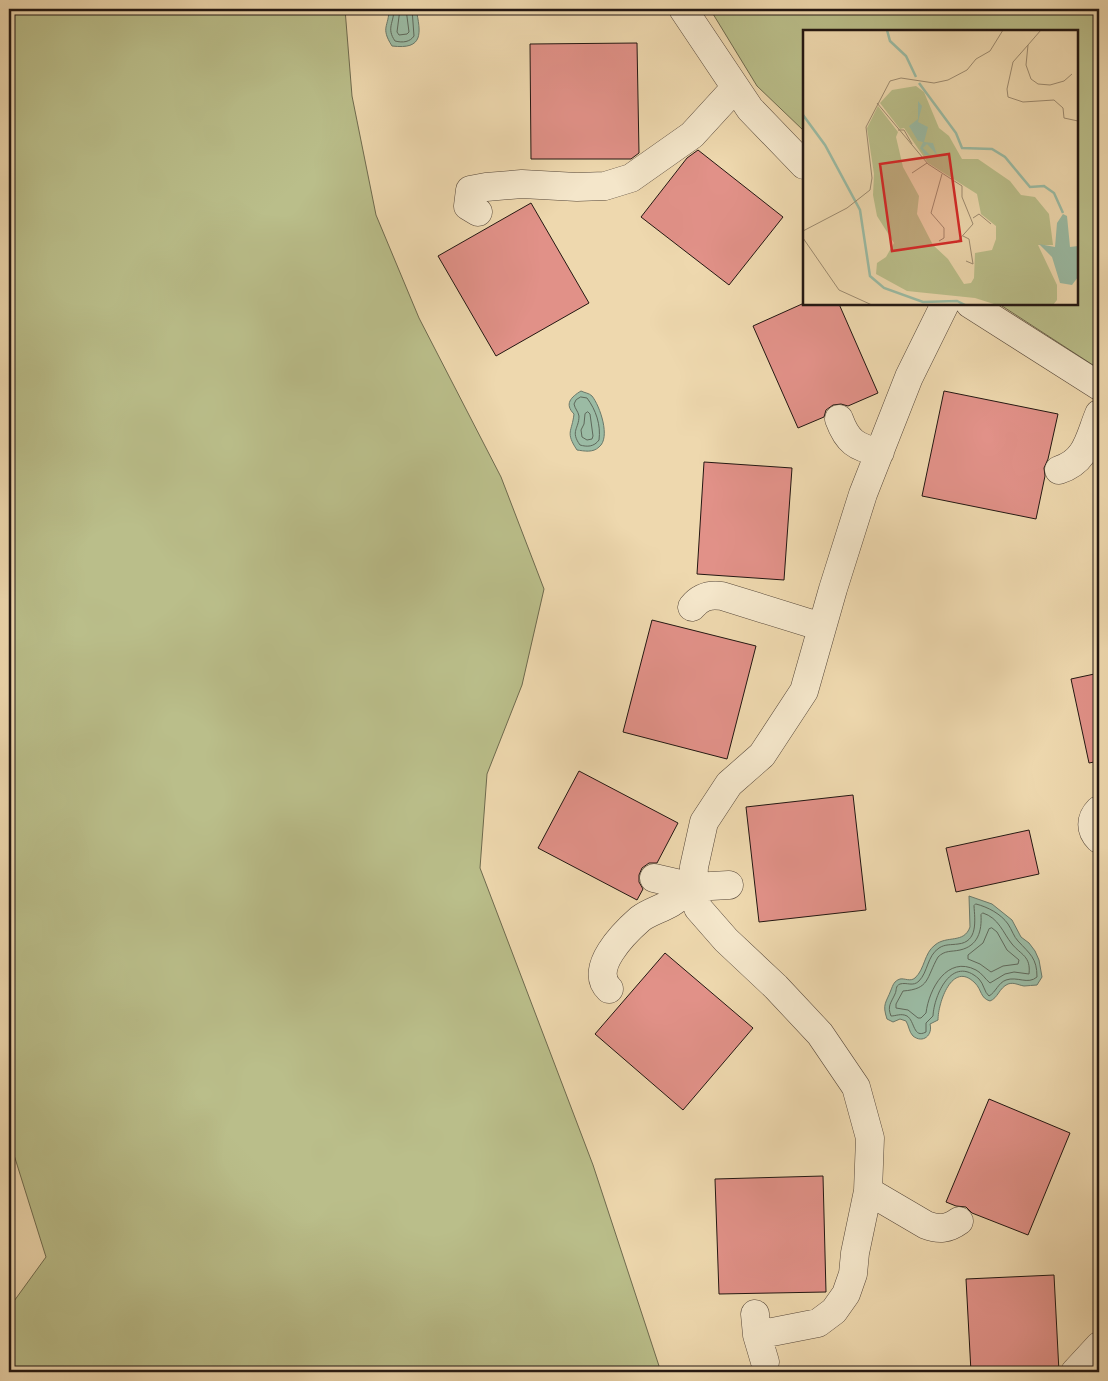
<svg xmlns="http://www.w3.org/2000/svg" width="1108" height="1381" viewBox="0 0 1108 1381" font-family="'IM FELL Great Primer',serif">
<style>
.green{fill:#babe8a;stroke:#6e6a4e}
.water{fill:#9bbba4;stroke:#6b796a}
.lines{fill:none;stroke-linecap:round;stroke-linejoin:round}
.shore{stroke:#5f695b;stroke-width:1}
.building{fill:#e19188;stroke:#231712}
.street-casing{stroke:#564739;stroke-width:29}
.street{stroke:#f4e6ca;stroke-width:28}
.inset-river{fill:none;stroke:#9bbba4;stroke-width:2.5}
.inset-road{fill:none;stroke:#9d8b70;stroke-width:1}
.view{fill:#d62828;fill-opacity:0.15;stroke:#d62828;stroke-width:2.5}
.inset-edge{fill:none;stroke:#231712;stroke-width:2.5}
</style>
<rect width="100%" height="100%" fill="#eed8ae"/>
<filter id="stains"><feTurbulence type="fractalNoise" baseFrequency=".004" numOctaves="4"/><feColorMatrix values="0 0 0 0 .2 0 0 0 0 .09 0 0 0 0 .02 0 0 0 .5 -.17"/></filter>
<radialGradient id="worn" r=".72"><stop offset=".6" stop-color="#630" stop-opacity="0"/><stop offset="1" stop-color="#630" stop-opacity=".3"/></radialGradient>
<path class="green" d="M 9,9 L 345,9 L 352,96 L 376,215 L 419,318 L 501,477 L 544,589 L 522,685 L 487,774 L 480,868 L 593,1165 L 661,1372 L 9,1372 L 9,1308 L 46,1257 L 9,1139 Z
M 710,9 L 1099,9 L 1099,369 L 999,304 L 1077,304 L 1077,31 L 804,31 L 804,131 L 757,86 Z"/>
<path class="water" d="M 389,9 L 416,9 C 421,33 424,50 392,46 C 380,27 389,27 389,9 Z
M 581,391 C 585,393 589,393 592,396 C 600,406 611,438 599,447 C 593,453 584,451 577,450 C 565,432 572,432 574,414 C 564,404 571,397 581,391 Z
M 969,896 L 992,904 L 1012,920 L 1021,937 L 1029,943 L 1035,951 L 1039,960 L 1042,977 L 1037,985 C 1033,985 1028,986 1024,986 C 1018,985 1014,982 1008,984 C 999,988 998,998 990,1001 C 980,998 982,990 975,983 C 952,960 938,1003 938,1020 L 930,1024 C 933,1035 923,1044 913,1036 C 909,1032 909,1026 906,1021 L 900,1019 L 893,1022 L 887,1019 C 882,1004 886,1003 891,990 C 893,985 894,981 900,979 C 905,978 910,982 915,978 C 925,969 924,953 935,945 C 947,935 964,944 970,927 Z"/>
<g class="lines">
<path class="shore" d="M 394,9 C 394,23 386,28 395,41 C 403,43 410,42 414,36 L 412,9
M 400,9 L 397,32 L 399,35 L 407,34 L 409,32 L 406,9
M 581,397 L 587,398 C 596,410 601,425 599,440 C 594,447 587,447 580,445 C 570,431 579,429 579,416 C 578,411 575,409 574,404 L 576,400 Z
M 588,412 L 590,414 L 593,436 L 592,439 L 587,440 L 582,437 L 581,430 L 584,424 L 585,414 Z
M 976,904 C 988,907 1001,914 1008,924 C 1012,930 1014,937 1018,941 C 1030,954 1037,958 1037,977 C 1028,985 1017,976 1006,980 C 998,983 996,992 989,996 C 984,992 984,984 979,979 C 952,954 934,995 933,1016 L 926,1023 L 926,1032 C 913,1039 915,1021 907,1016 C 901,1013 896,1016 891,1016 C 887,1006 891,1003 895,994 C 897,990 895,986 900,984 C 907,982 913,987 919,981 C 928,972 927,956 939,948 C 945,944 951,945 958,944 C 978,942 975,921 974,906 Z
M 983,913 C 999,918 1003,933 1012,944 C 1021,955 1031,956 1029,974 L 1014,972 L 1005,974 L 990,983 C 985,979 982,973 976,970 C 947,955 929,989 926,1013 L 921,1018 L 918,1018 L 908,1010 L 896,1008 L 896,1004 L 903,991 C 930,989 926,978 938,957 C 945,950 951,952 960,950 C 978,946 982,931 981,915 Z
M 992,928 L 997,932 L 1007,950 L 1019,960 L 1018,964 L 1003,966 L 991,972 L 980,964 L 968,959 L 968,955 L 983,943 L 989,929 Z"/>
</g>
<path class="building" d="M 637,43 L 639,153 L 631,159 L 531,159 L 530,44 Z
M 698,150 L 783,217 L 729,285 L 641,217 L 687,158 Z
M 531,203 L 589,303 L 496,356 L 438,256 Z
M 802,304 L 839,304 L 878,393 L 848,406 L 841,404 L 833,405 L 826,410 L 824,417 L 798,428 L 753,326 Z
M 944,391 L 1058,414 L 1048,459 L 1044,468 L 1045,476 L 1036,519 L 922,496 Z
M 704,462 L 792,468 L 784,580 L 697,574 Z
M 652,620 L 756,646 L 727,759 L 623,732 Z
M 1099,673 L 1099,761 L 1089,763 L 1071,679 Z
M 579,771 L 678,823 L 657,863 L 649,863 L 642,868 L 639,875 L 639,882 L 643,889 L 637,900 L 538,848 Z
M 853,795 L 866,910 L 759,922 L 746,807 Z
M 1029,830 L 1039,874 L 956,892 L 946,848 Z
M 665,953 L 753,1028 L 683,1110 L 595,1034 Z
M 989,1099 L 1070,1133 L 1028,1235 L 972,1213 L 966,1207 L 956,1206 L 946,1202 Z
M 823,1176 L 826,1292 L 719,1294 L 715,1179 Z
M 1054,1275 L 1059,1372 L 971,1372 L 966,1279 Z"/>
<g class="lines">
<defs>
<path id="street" d="M 683,9 L 750,109 L 804,165
M 478,212 L 468,206 L 470,190 L 486,187 L 522,184 L 577,187 L 605,186 L 631,178 L 692,135 L 735,88
M 970,304 L 1099,386
M 839,419 C 847,441 856,448 880,452
M 1059,470 C 1087,461 1089,438 1099,414
M 692,607 C 700,597 709,594 722,596 L 822,627
M 1099,839 C 1090,830 1090,819 1099,810
M 654,878 L 693,887 L 729,885
M 609,989 C 588,969 624,933 640,919 C 649,912 661,909 671,903 C 679,898 686,892 693,887
M 868,1191 L 926,1225 C 939,1230 948,1229 959,1221
M 755,1314 L 757,1335 L 765,1362
M 757,1335 L 818,1323 L 834,1311 L 846,1294 L 853,1274 L 855,1253 L 868,1191 L 870,1138 L 856,1087 L 820,1034 L 776,987 L 726,940 L 698,908 L 693,887 L 694,867 L 704,822 L 729,784 L 762,755 L 804,691 L 833,589 L 863,494 L 909,377 L 945,304
M 1075,1372 L 1099,1346"/>
</defs>
<use href="#street" class="street-casing"/>
<use href="#street" class="street"/>
</g>
<g transform="translate(803 30)">
<rect width="275" height="275" fill="#eed8ae"/>
<path d="M 113,56 L 121,62 L 136,98 L 146,106 L 159,129 L 175,129 L 207,151 L 218,165 L 232,167 L 246,184 L 250,215 L 235,215 L 254,255 L 254,270 L 250,275 L 194,275 L 172,268 L 104,261 L 73,244 L 74,233 L 83,227 L 91,213 L 74,186 L 70,165 L 71,144 L 64,98 L 75,76 L 95,102 L 93,107 L 100,137 L 116,166 L 114,184 L 130,215 L 145,229 L 161,254 L 168,253 L 171,248 L 172,223 L 189,220 L 193,209 L 193,196 L 178,184 L 174,164 L 125,133 L 101,98 L 97,99 L 77,73 L 89,60 Z" fill="#babe8a"/>
<path d="M 115,71 L 119,76 L 115,92 L 125,97 L 121,112 L 130,113 L 134,125 L 124,114 L 120,118 L 127,125 L 122,125 L 117,118 L 120,112 L 115,111 L 106,96 L 115,89 ZM 260,184 L 264,186 L 267,217 L 275,216 L 275,247 L 269,255 L 257,253 L 249,227 L 236,214 L 252,217 L 254,193 Z" fill="#9bbba4"/>
<path class="inset-river" d="M 84,0 L 87,11 L 103,26 L 113,47M 116,53 L 153,103 L 159,118 L 189,119 L 202,127 L 227,157 L 241,156 L 251,163 L 260,183M 0,85 L 22,115 L 57,180 L 67,246 L 81,258 L 120,272 L 154,271 L 162,275"/>
<path class="inset-road" d="M 238,0 L 225,15 L 223,35 L 228,49 L 235,54 L 247,55 L 261,51 L 269,44M 225,15 L 210,32 L 204,59 L 205,67 L 220,72 L 251,70 L 260,78 L 261,88 L 275,91M 74,73 L 125,134 L 159,156 L 159,167 L 170,194 L 153,213M 95,100 L 101,100 L 109,114M 109,143 L 124,133M 170,188 L 176,184 L 188,194M 0,201 L 44,178 L 67,160 L 69,148 L 63,97 L 87,51 L 98,48 L 131,53 L 145,50 L 164,40 L 173,29 L 187,21 L 200,0M 160,206 L 166,209 L 170,234 L 163,231M 0,208 L 36,260 L 69,275M 136,211 L 141,208 L 141,198 L 128,183 L 139,144"/>
<path class="view" d="M 146,124 L 158,211 L 89,221 L 77,134 Z"/>
<rect width="275" height="275" class="inset-edge"/>
</g>
<rect width="1108" height="1381" fill="none" stroke="#eed8ae" stroke-width="30"/>
<rect x="10" y="10" width="1088" height="1361" fill="none" stroke="#231712" stroke-width="2.5"/>
<rect x="15" y="15" width="1078" height="1351" fill="none" stroke="#231712"/>
<rect width="100%" height="100%" filter="url(#stains)"/>
<rect width="100%" height="100%" fill="url(#worn)"/>
</svg>
